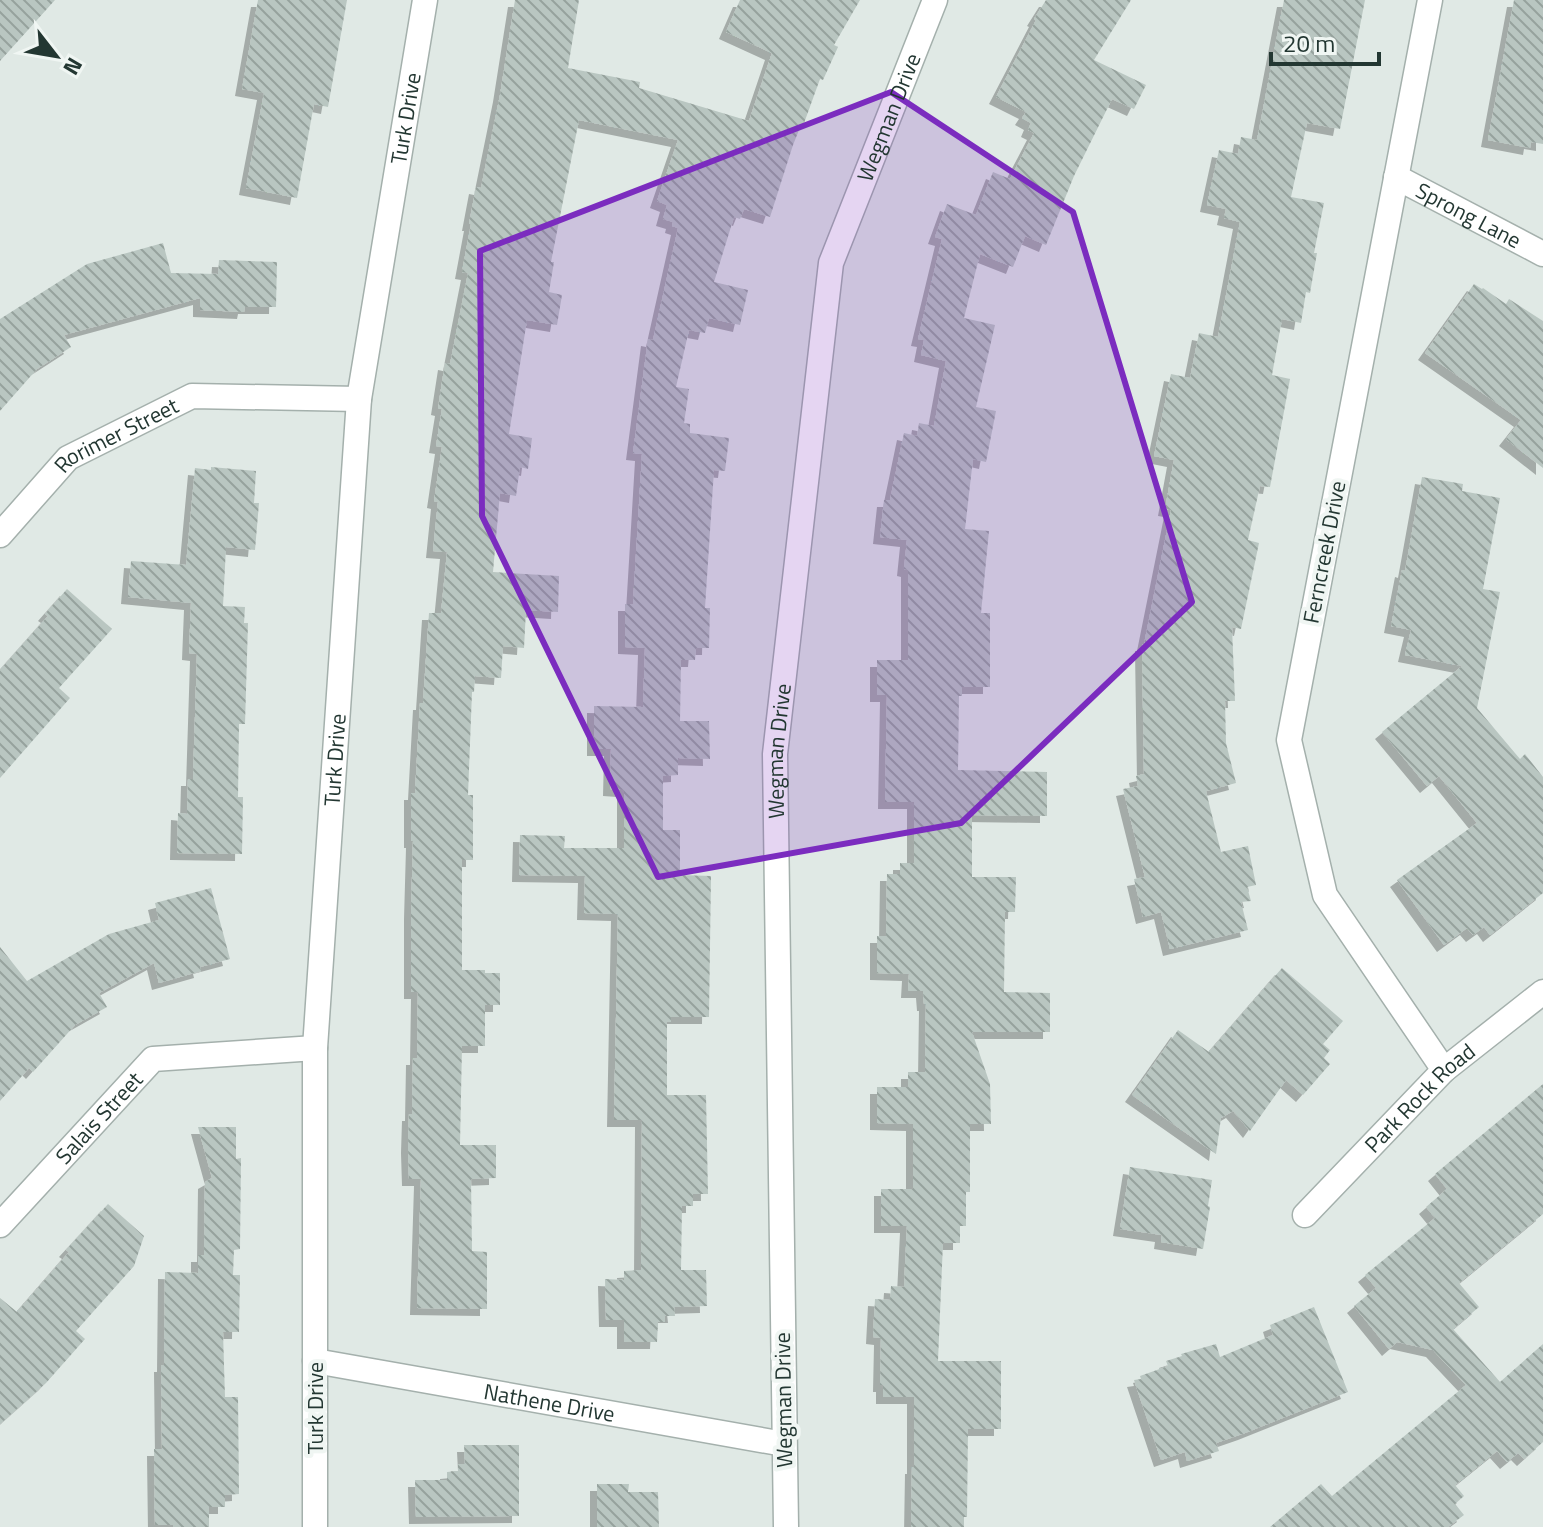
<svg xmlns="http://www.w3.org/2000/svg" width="1543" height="1527" viewBox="0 0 1543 1527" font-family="'Titillium Web',sans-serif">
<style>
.building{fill:url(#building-back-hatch);filter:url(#shadow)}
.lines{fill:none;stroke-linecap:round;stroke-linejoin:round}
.street-casing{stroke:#a4b0ac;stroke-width:27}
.street{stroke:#fff;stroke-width:24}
.marked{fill:#7b2cbf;fill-opacity:0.2;stroke:#7b2cbf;stroke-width:6;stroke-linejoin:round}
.labels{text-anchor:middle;stroke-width:8;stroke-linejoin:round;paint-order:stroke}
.street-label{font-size:22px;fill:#233732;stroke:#f0f6f3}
</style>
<defs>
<pattern id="building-back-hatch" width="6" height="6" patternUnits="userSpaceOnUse" patternTransform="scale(2)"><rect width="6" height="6" fill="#b9c6c1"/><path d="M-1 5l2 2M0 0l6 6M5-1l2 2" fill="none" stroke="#96a29d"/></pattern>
<filter id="shadow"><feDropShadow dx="-7" dy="7" stdDeviation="0" flood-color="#0004"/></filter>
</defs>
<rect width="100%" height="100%" fill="#e0e9e5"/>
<path class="building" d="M 0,0 L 55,0 L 0,61 Z
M 258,0 L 347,0 L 328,107 L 314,104 L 297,198 L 246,188 L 264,93 L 242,89 Z
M 515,0 L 579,0 L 568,68 L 640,82 L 639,88 L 749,121 L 772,53 L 726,32 L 740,0 L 860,0 L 834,45 L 838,47 L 823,80 L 820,79 L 803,126 L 801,125 L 793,145 L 770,217 L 744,209 L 740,219 L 734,217 L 714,282 L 748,290 L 740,325 L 709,318 L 705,333 L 689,330 L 676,387 L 689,389 L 684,423 L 690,424 L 690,433 L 729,438 L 725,471 L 714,470 L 705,608 L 710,608 L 709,648 L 696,648 L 695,660 L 681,660 L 680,721 L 709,721 L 710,759 L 678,758 L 678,775 L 663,776 L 663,830 L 680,830 L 680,875 L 711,876 L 709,1017 L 671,1017 L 671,1022 L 667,1022 L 667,1095 L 706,1095 L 708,1194 L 693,1194 L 693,1206 L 682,1206 L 681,1270 L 706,1270 L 707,1306 L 674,1307 L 675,1316 L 665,1316 L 665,1322 L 658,1322 L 657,1342 L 624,1342 L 624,1320 L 606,1320 L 605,1279 L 624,1280 L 624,1271 L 641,1270 L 642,1120 L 614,1120 L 618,914 L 584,913 L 585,876 L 519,875 L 520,835 L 565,836 L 564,848 L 624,848 L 624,790 L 610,789 L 611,749 L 594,749 L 594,706 L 643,707 L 645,648 L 625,647 L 625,604 L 633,604 L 642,454 L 633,453 L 648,339 L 653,340 L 678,228 L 672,226 L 673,222 L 663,219 L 667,205 L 657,201 L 678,140 L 579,120 L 551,262 L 554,262 L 549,292 L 562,295 L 557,325 L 527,320 L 509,434 L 532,438 L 528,469 L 520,467 L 516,496 L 500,493 L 493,572 L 559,576 L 558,612 L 526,610 L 524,648 L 503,646 L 501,678 L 475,676 L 474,692 L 472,692 L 468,795 L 473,795 L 473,860 L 462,860 L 462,970 L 485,970 L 485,973 L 500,973 L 500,1005 L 485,1005 L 485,1046 L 462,1046 L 460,1145 L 496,1145 L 496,1178 L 471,1179 L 472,1251 L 487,1252 L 487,1309 L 417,1308 L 421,1179 L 409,1179 L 408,1146 L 409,1114 L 412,1114 L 413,1058 L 417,1058 L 418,992 L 411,992 L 411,912 L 413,841 L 411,841 L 411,793 L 415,793 L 420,703 L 423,703 L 429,613 L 441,613 L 447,552 L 433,551 L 438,502 L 434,501 L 442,447 L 436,446 L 442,409 L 438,408 L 445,363 L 450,364 L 468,273 L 462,272 L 471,224 L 469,224 L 476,187 L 481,188 L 500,95 Z
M 1046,0 L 1131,0 L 1094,60 L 1146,85 L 1134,109 L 1112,99 L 1074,176 L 1046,245 L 1025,236 L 1013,267 L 980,254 L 964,318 L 995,325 L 976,407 L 996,411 L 986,462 L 973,459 L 965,529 L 989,531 L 981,613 L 990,613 L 990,687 L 962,687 L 962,696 L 959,696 L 958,770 L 1047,772 L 1047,816 L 972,815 L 972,877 L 1016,877 L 1015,912 L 1005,912 L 1004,992 L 1050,993 L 1050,1032 L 972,1032 L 990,1084 L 991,1124 L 970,1124 L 970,1192 L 966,1192 L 966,1226 L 960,1226 L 960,1243 L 943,1243 L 938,1361 L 1001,1361 L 1001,1429 L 968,1429 L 967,1517 L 964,1517 L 964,1527 L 911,1527 L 912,1467 L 914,1467 L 914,1397 L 883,1397 L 883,1385 L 880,1385 L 881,1338 L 873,1337 L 875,1299 L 890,1300 L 891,1286 L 904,1287 L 907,1226 L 881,1226 L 881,1189 L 913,1189 L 913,1124 L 877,1123 L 877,1087 L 908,1087 L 908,1072 L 925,1072 L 926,1004 L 924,1004 L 923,991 L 908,991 L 909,974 L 877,973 L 877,936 L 886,936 L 887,874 L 900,874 L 900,863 L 914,863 L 914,802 L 885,802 L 887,695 L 877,695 L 877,660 L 908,660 L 908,570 L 904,569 L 907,540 L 880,537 L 884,500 L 890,500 L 904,433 L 917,436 L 919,423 L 934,426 L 946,361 L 921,355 L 924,340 L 918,339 L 942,239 L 935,237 L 947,204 L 976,215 L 993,172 L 1010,179 L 1034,133 L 1028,130 L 1031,123 L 1022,118 L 1026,112 L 996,97 L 1036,20 L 1034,19 Z
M 1284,0 L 1365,0 L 1340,129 L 1307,123 L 1291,197 L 1324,203 L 1314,253 L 1317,253 L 1310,293 L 1306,292 L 1301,323 L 1282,319 L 1272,375 L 1290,379 L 1270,487 L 1260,486 L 1248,540 L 1259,543 L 1241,629 L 1232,627 L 1235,701 L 1225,701 L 1226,743 L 1236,783 L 1206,791 L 1221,852 L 1248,846 L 1256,885 L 1247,887 L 1251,901 L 1241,902 L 1248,930 L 1170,949 L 1161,912 L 1143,917 L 1134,879 L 1145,877 L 1123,789 L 1138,786 L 1136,776 L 1144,774 L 1142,644 L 1144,644 L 1171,510 L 1165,509 L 1174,460 L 1154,456 L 1171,374 L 1190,378 L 1199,333 L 1218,337 L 1240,222 L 1224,218 L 1226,209 L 1207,205 L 1219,150 L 1238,154 L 1241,137 L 1257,140 Z
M 1514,0 L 1543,0 L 1543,144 L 1531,142 L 1530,148 L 1488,140 Z
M 163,243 L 171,273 L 218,274 L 219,260 L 277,262 L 276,307 L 245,307 L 244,312 L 200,310 L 200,298 L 64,335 L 71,347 L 37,369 L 0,411 L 0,319 L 87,264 Z
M 1474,284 L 1482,289 L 1483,288 L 1506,304 L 1509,299 L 1543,321 L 1543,468 L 1506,439 L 1521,420 L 1425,353 Z
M 211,467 L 256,471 L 254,503 L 259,503 L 255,550 L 226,547 L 223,606 L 245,607 L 244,623 L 248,623 L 245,724 L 239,724 L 238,797 L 243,797 L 242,854 L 177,853 L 178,813 L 187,814 L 188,779 L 193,779 L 197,654 L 189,653 L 191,603 L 128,597 L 131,561 L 186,565 L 195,468 L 211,470 Z
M 1422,477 L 1463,484 L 1462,491 L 1500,498 L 1483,589 L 1500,592 L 1477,708 L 1520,759 L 1525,754 L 1543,777 L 1543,893 L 1490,935 L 1484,927 L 1473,935 L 1467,928 L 1444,945 L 1397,880 L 1477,823 L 1439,776 L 1427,786 L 1382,732 L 1462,666 L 1405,655 L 1411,630 L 1391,626 L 1402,570 L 1405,571 Z
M 67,589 L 112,629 L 59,688 L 70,698 L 0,778 L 0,670 L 48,616 L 45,614 Z
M 211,888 L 230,959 L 200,967 L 201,971 L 159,983 L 154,963 L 99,993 L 107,1007 L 75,1025 L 33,1072 L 29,1068 L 0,1101 L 0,947 L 27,981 L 109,934 L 159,920 L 155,903 Z
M 1282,968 L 1343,1021 L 1323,1044 L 1330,1050 L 1324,1058 L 1330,1064 L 1303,1095 L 1286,1080 L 1250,1131 L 1233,1111 L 1221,1118 L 1216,1154 L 1132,1095 L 1178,1030 L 1209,1052 Z
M 1543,1084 L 1543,1214 L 1459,1283 L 1479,1307 L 1453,1329 L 1500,1382 L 1543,1344 L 1543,1442 L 1524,1459 L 1518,1453 L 1507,1462 L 1497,1451 L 1455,1485 L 1464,1496 L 1455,1504 L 1464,1515 L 1448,1527 L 1270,1527 L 1321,1484 L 1332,1496 L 1466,1385 L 1433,1350 L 1397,1342 L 1389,1349 L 1354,1306 L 1376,1288 L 1365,1275 L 1435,1218 L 1426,1207 L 1447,1189 L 1435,1174 Z
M 198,1127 L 236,1127 L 236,1159 L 241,1158 L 240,1249 L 234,1250 L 233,1275 L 240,1275 L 239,1332 L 223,1332 L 225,1397 L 238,1397 L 239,1494 L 225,1495 L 225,1507 L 209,1507 L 209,1527 L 173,1527 L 173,1525 L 155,1525 L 154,1449 L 162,1449 L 161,1365 L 164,1365 L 165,1272 L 198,1273 L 198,1255 L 204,1255 L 205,1182 L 212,1178 Z
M 1130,1167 L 1212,1180 L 1208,1206 L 1210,1207 L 1203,1249 L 1161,1242 L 1162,1235 L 1120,1229 Z
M 108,1204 L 144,1236 L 134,1266 L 76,1331 L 85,1339 L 46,1383 L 0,1424 L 0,1298 L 17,1312 L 69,1252 L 66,1250 Z
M 1314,1307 L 1348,1392 L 1245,1433 L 1216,1443 L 1219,1451 L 1187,1461 L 1185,1452 L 1161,1460 L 1134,1380 L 1141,1379 L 1140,1376 L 1168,1366 L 1166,1361 L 1182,1356 L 1181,1354 L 1216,1344 L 1220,1357 L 1273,1335 L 1270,1325 Z
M 464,1445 L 519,1445 L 519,1516 L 416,1517 L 415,1480 L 447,1480 L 447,1472 L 458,1471 L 458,1464 L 465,1464 Z
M 597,1484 L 629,1484 L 628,1492 L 658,1492 L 659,1527 L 597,1527 Z"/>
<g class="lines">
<defs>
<g id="street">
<path d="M 1430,0 L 1289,740 L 1325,895 L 1444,1070"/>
<path id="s1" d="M 1396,177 L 1543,254"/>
<path id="s2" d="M 0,535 L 68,458 L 192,396 L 359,399"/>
<path id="s3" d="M 1305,1215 L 1444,1070 L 1543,992"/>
<path id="s4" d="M 0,1225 L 153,1059 L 315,1048"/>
<path id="s5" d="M 315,1361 L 784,1444"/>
<path id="s6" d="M 315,1527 L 315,1048 L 359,399 L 425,0"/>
<path id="s7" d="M 786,1527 L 775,754 L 831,263 L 935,0"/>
</g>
</defs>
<use href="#street" class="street-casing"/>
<use href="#street" class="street"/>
</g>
<path class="marked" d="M 891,92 L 1073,212 L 1192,602 L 961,823 L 658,877 L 482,516 L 480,251 Z"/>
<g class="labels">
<g class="street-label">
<text dy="8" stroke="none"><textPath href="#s6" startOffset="1414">Turk Drive</textPath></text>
<text dy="8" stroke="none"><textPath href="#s7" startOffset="1424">Wegman Drive</textPath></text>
<text dy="8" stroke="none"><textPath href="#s1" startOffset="82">Sprong Lane</textPath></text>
<text dy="8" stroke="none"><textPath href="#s2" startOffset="156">Rorimer Street</textPath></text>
<text transform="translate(1324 552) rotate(-79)" y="8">Ferncreek Drive</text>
<text dy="8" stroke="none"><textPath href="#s7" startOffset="776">Wegman Drive</textPath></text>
<text dy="8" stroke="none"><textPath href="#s6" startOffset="768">Turk Drive</textPath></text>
<text dy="8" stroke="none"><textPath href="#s3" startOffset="164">Park Rock Road</textPath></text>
<text dy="8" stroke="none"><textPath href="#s4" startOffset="146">Salais Street</textPath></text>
<text transform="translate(783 1400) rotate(-91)" y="8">Wegman Drive</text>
<text dy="8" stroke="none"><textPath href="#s5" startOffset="238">Nathene Drive</textPath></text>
<text transform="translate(315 1408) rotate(-90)" y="8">Turk Drive</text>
</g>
</g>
<g transform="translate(56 56) rotate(121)" stroke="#f0f6f3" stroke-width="6" paint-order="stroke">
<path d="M0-6L14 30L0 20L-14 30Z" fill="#233732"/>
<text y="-12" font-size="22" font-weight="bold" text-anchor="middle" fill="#233732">N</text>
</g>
<path d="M1271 52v12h108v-12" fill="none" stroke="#233732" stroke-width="4"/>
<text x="1283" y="52" font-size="24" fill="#233732" stroke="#f0f6f3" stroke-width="6" paint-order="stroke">20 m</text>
</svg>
